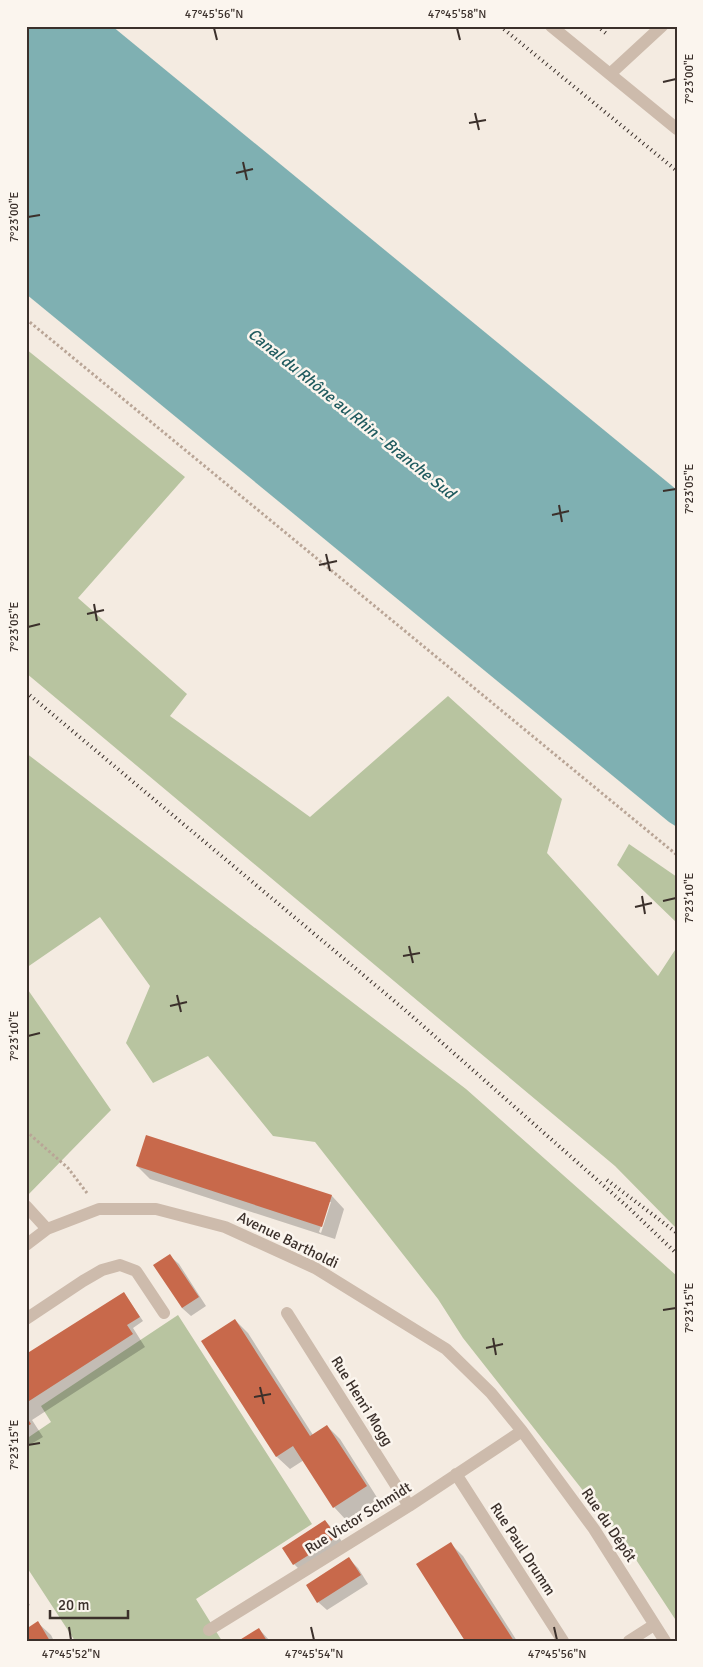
<svg xmlns="http://www.w3.org/2000/svg" width="703" height="1667" viewBox="0 0 703 1667" font-family="Signika,sans-serif">
<style>
.green{fill:#b8c4a0}
.water{fill:#7fb0b2}
.shadow{fill:#0003;fill-rule:evenodd}
.building{fill:#c8694b}
.lines{fill:none;stroke-linecap:round;stroke-linejoin:round}
.path{stroke:#b9a596;stroke-width:3;stroke-dasharray:2.5 2.5;stroke-linecap:butt}
.minor{stroke:#cdbbac;stroke-width:12}
.rail{stroke:#3b302b;stroke-width:4;stroke-dasharray:1 4;stroke-linecap:butt}
.ticks{fill:none;stroke:#3b302b;stroke-width:2}
.labels{text-anchor:middle;stroke-width:5;stroke-linejoin:round;paint-order:stroke}
.street-label{font-size:15px;fill:#3b302b;stroke:#fbf5ee}
.water-label{font-size:16px;font-style:italic;fill:#1f5a5e;stroke:#fbf5ee}
.neatline{fill:none;stroke:#3b302b;stroke-width:2}
.ticks-label{font-size:12px;text-anchor:middle;fill:#3b302b}
</style>
<rect width="100%" height="100%" fill="#f4ebe1"/>
<path class="green" d="M 26,349 L 185,477 L 78,598 L 187,694 L 170,716 L 310,817 L 448,696 L 562,799 L 547,853 L 658,976 L 677,947 L 677,1229 L 615,1166 L 26,673 Z
M 26,753 L 466,1089 L 677,1276 L 677,1622 L 629,1549 L 463,1338 L 438,1299 L 315,1142 L 273,1136 L 208,1056 L 153,1083 L 126,1043 L 150,986 L 100,917 L 26,968 Z
M 629,844 L 677,877 L 677,923 L 617,865 Z
M 26,987 L 111,1110 L 26,1197 Z
M 178,1315 L 312,1524 L 196,1599 L 222,1641 L 75,1641 L 26,1566 L 26,1439 L 51,1422 L 41,1406 Z"/>
<path class="water" d="M 26,26 L 112,26 L 677,490 L 677,827 L 669,822 L 26,294 Z"/>
<path class="shadow" d="M 137,1166 L 332,1196 L 344,1209 L 335,1239 L 150,1179 ZM 329,1202 L 331,1202 L 321,1233 L 319,1232 Z
M 170,1256 L 179,1264 L 206,1306 L 191,1316 L 182,1308 Z
M 124,1293 L 143,1321 L 133,1328 L 145,1347 L 32,1420 L 43,1437 L 26,1447 L 26,1356 Z
M 235,1320 L 248,1333 L 313,1435 L 327,1426 L 340,1439 L 378,1499 L 346,1520 L 334,1507 L 304,1460 L 290,1469 L 277,1457 L 203,1341 Z
M 325,1521 L 334,1530 L 345,1546 L 303,1573 L 294,1564 L 284,1548 Z
M 450,1543 L 463,1556 L 517,1641 L 467,1641 Z
M 349,1559 L 358,1568 L 368,1584 L 327,1610 L 318,1602 Z
M 26,1599 L 30,1605 L 26,1607 Z
M 38,1623 L 51,1635 L 54,1641 L 26,1641 Z
M 259,1629 L 270,1641 L 241,1641 Z"/>
<path class="building" d="M 146,1135 L 332,1195 L 322,1227 L 136,1166 Z
M 170,1254 L 199,1297 L 182,1308 L 153,1265 Z
M 124,1292 L 140,1317 L 127,1325 L 133,1334 L 26,1403 L 26,1354 Z
M 235,1319 L 310,1436 L 327,1425 L 367,1486 L 333,1508 L 293,1446 L 276,1457 L 201,1341 Z
M 26,1416 L 31,1424 L 26,1427 Z
M 325,1520 L 337,1537 L 293,1565 L 282,1548 Z
M 451,1542 L 466,1567 L 514,1641 L 465,1641 L 416,1564 Z
M 349,1557 L 361,1575 L 317,1603 L 306,1585 Z
M 38,1621 L 50,1641 L 26,1641 L 26,1629 Z
M 259,1628 L 267,1641 L 238,1641 Z"/>
<g class="lines">
<path class="path" d="M 26,319 L 677,855
M 26,1131 L 68,1168 L 87,1193"/>
<path class="minor" d="M 551,26 L 677,129
M 610,74 L 662,26
M 26,1206 L 47,1229
M 26,1245 L 47,1229 L 99,1209 L 156,1209 L 225,1227 L 315,1268 L 446,1349 L 491,1393 L 522,1431 L 594,1529 L 665,1641
M 287,1313 L 409,1506
M 26,1319 L 83,1281 L 102,1270 L 120,1265 L 136,1271 L 164,1313
M 456,1474 L 563,1641
M 209,1630 L 409,1506 L 522,1431
M 629,1641 L 654,1625"/>
<path class="rail" d="M 500,26 L 677,171
M 597,26 L 608,35
M 26,692 L 405,1010 L 630,1209 L 677,1254
M 607,1180 L 677,1233"/>
</g>
<path class="ticks" d="M 214,28 L 217,40M 457,28 L 460,40M 663,82 L 676,79M 475,113 L 479,130M 469,123 L 486,120M 243,162 L 247,180M 236,173 L 253,169M 28,217 L 40,215M 663,491 L 676,489M 559,505 L 562,522M 552,515 L 569,511M 326,554 L 330,571M 319,565 L 337,561M 94,604 L 97,621M 87,614 L 104,610M 28,627 L 40,624M 642,896 L 645,914M 663,901 L 676,898M 635,907 L 652,903M 409,946 L 413,963M 403,956 L 420,953M 177,995 L 181,1012M 170,1006 L 187,1002M 28,1036 L 40,1033M 663,1310 L 676,1308M 493,1338 L 496,1355M 486,1348 L 503,1344M 260,1387 L 264,1404M 254,1397 L 271,1394M 28,1445 L 40,1443M 69,1627 L 71,1640M 311,1627 L 314,1640M 554,1627 L 557,1640"/>
<g class="labels">
<g class="street-label">
<text transform="translate(288 1240) rotate(26)" y="5">Avenue Bartholdi</text>
<text transform="translate(362 1401) rotate(58)" y="5">Rue Henri Mogg</text>
<text transform="translate(358 1518) rotate(-32)" y="5">Rue Victor Schmidt</text>
<text transform="translate(609 1525) rotate(56)" y="5">Rue du Dépôt</text>
<text transform="translate(523 1549) rotate(57)" y="5">Rue Paul Drumm</text>
</g>
<g class="water-label">
<text transform="translate(352 413) rotate(39)" y="6">Canal du Rhône au Rhin - Branche Sud</text>
</g>
</g>
<rect width="703" height="1667" fill="none" stroke="#fbf5ee" stroke-width="55"/>
<path d="M50 1610v8h78v-8" fill="none" stroke="#3b302b" stroke-width="2.5"/>
<text x="58" y="1610" font-size="15" fill="#3b302b" stroke="#fbf5ee" stroke-width="4" paint-order="stroke">20 m</text>
<rect x="28" y="28" width="648" height="1612" class="neatline"/>
<g class="ticks-label">
<text x="214" y="18">47°45'56"N</text>
<text x="457" y="18">47°45'58"N</text>
<text transform="translate(689 79) rotate(-90)" y="4">7°23'00"E</text>
<text transform="translate(14 217) rotate(-90)" y="4">7°23'00"E</text>
<text transform="translate(689 489) rotate(-90)" y="4">7°23'05"E</text>
<text transform="translate(14 627) rotate(-90)" y="4">7°23'05"E</text>
<text transform="translate(689 898) rotate(-90)" y="4">7°23'10"E</text>
<text transform="translate(14 1036) rotate(-90)" y="4">7°23'10"E</text>
<text transform="translate(689 1308) rotate(-90)" y="4">7°23'15"E</text>
<text transform="translate(14 1445) rotate(-90)" y="4">7°23'15"E</text>
<text x="71" y="1658">47°45'52"N</text>
<text x="314" y="1658">47°45'54"N</text>
<text x="557" y="1658">47°45'56"N</text>
</g>
</svg>
